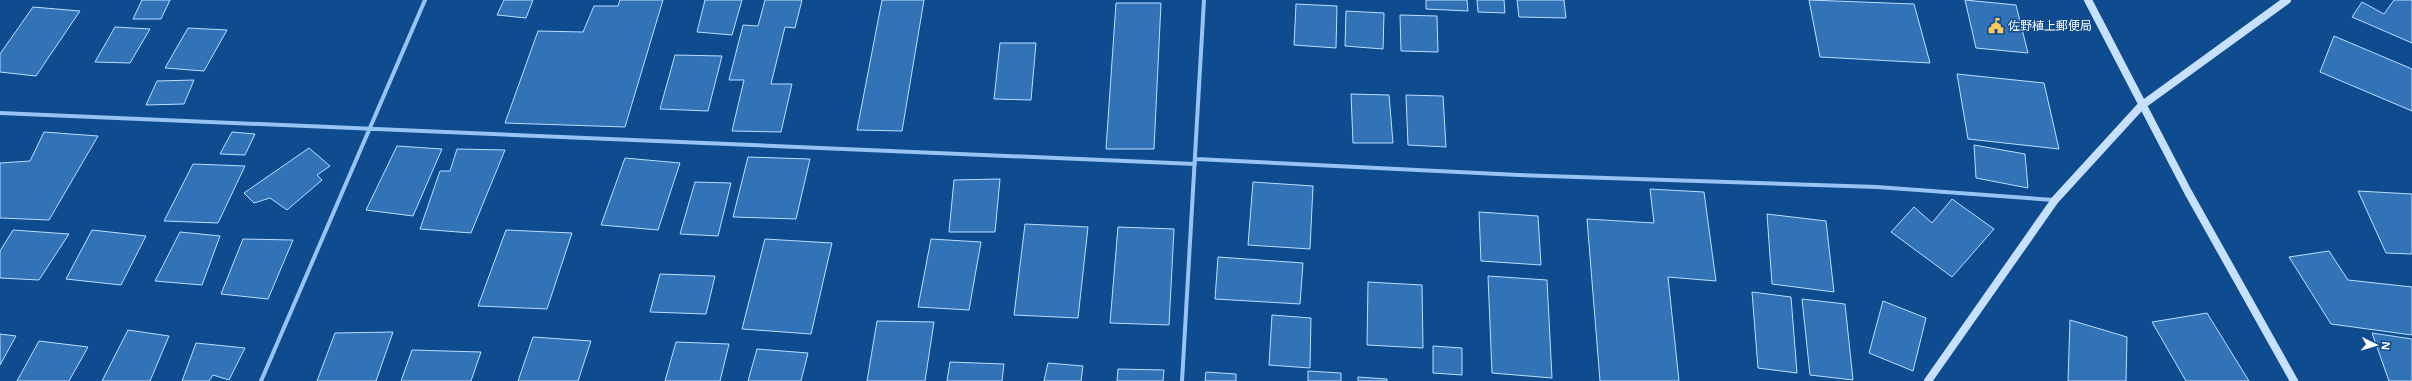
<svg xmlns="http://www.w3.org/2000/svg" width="2412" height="381" viewBox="0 0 2412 381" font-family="'Noto Sans','Noto Sans JP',sans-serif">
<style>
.building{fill:#3273b7;stroke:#bedefe}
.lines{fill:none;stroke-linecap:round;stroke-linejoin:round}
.street{stroke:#97c4f4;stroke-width:4}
.secondary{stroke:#c6e0fd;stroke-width:8}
.labels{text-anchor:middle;stroke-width:3;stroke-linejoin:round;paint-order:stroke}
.poi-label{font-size:12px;fill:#fff;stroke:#0e4b8f;text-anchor:start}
</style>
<rect width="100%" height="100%" fill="#0e4b8f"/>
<path class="building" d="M 142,0 L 170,0 L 161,19 L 133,19 Z
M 504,0 L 533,0 L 526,18 L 497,15 Z
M 620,0 L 663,0 L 625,127 L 505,123 L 538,31 L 583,32 L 594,6 L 618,6 Z
M 705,0 L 742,0 L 732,35 L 697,32 Z
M 765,0 L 802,0 L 795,28 L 785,27 L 771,84 L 792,84 L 781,132 L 732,131 L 744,80 L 729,80 L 743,25 L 758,26 Z
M 882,0 L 924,0 L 902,131 L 857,130 Z
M 1426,0 L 1467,0 L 1468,11 L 1426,9 Z
M 1477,0 L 1504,0 L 1505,13 L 1478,12 Z
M 1517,0 L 1564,0 L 1566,18 L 1519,17 Z
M 1809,0 L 1914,4 L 1930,63 L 1820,57 Z
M 1965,0 L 2016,5 L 2028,53 L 1976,48 Z
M 2394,0 L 2412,0 L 2412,43 L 2352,17 L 2362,2 L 2384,14 Z
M 1116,3 L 1161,3 L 1154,149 L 1106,149 Z
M 1296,4 L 1337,6 L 1336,48 L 1294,45 Z
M 33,7 L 80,11 L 36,76 L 0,72 L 0,54 Z
M 1346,11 L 1384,13 L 1383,49 L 1345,46 Z
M 1400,15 L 1437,16 L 1438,52 L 1401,51 Z
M 115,27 L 150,29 L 130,63 L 95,62 Z
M 188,28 L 227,30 L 204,71 L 165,68 Z
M 2334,36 L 2412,69 L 2412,111 L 2320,72 Z
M 1000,43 L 1036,43 L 1031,100 L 994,99 Z
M 675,55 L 722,56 L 708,111 L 660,109 Z
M 1957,74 L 2044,83 L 2059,149 L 1968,139 Z
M 194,80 L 184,104 L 146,105 L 157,81 Z
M 1351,94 L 1389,95 L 1393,143 L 1353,143 Z
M 1406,95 L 1443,96 L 1446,147 L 1408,145 Z
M 44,132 L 98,136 L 49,220 L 0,218 L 0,163 L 30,161 Z
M 232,132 L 255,134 L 245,155 L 220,154 Z
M 1974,145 L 2025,154 L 2028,188 L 1976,178 Z
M 397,146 L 442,149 L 413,216 L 366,210 Z
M 309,148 L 330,166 L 317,175 L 322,180 L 287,210 L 270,198 L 254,203 L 244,193 Z
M 457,149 L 505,150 L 471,233 L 420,229 L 440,171 L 450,171 Z
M 748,157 L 810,159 L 796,219 L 733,217 Z
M 625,158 L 680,163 L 658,230 L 601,225 Z
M 193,164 L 245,166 L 218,223 L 164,221 Z
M 1000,179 L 995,232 L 949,232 L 954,180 Z
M 695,182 L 731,183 L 718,236 L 680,234 Z
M 1253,182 L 1313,186 L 1310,249 L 1248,245 Z
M 1650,189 L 1704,192 L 1716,281 L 1668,277 L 1679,381 L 1600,381 L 1587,219 L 1654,223 Z
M 2358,191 L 2412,194 L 2412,254 L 2386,253 Z
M 1952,199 L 1994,229 L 1952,277 L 1891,232 L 1914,207 L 1932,223 Z
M 1479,212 L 1538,216 L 1541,265 L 1481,261 Z
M 1767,214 L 1826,221 L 1834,292 L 1772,284 Z
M 1025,224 L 1088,227 L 1078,318 L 1014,315 Z
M 1118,227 L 1174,229 L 1169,325 L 1110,323 Z
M 13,230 L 69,234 L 39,280 L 0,278 L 0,251 Z
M 92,230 L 146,236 L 121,285 L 66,279 Z
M 506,230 L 572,233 L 547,309 L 478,306 Z
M 180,232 L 220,236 L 202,285 L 155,281 Z
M 243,239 L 293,240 L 268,299 L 221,294 Z
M 765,239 L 832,243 L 811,334 L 742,329 Z
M 931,239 L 981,242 L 969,310 L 918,307 Z
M 2329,251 L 2348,280 L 2412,287 L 2412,335 L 2331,324 L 2289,257 Z
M 1218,257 L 1303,263 L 1300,304 L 1215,299 Z
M 660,274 L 715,276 L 706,314 L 650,312 Z
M 1488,276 L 1547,280 L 1552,378 L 1492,373 Z
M 1368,282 L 1422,285 L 1423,348 L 1367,345 Z
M 1752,292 L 1791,297 L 1797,373 L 1758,368 Z
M 1802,299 L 1845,304 L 1853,380 L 1810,375 Z
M 1883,301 L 1926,318 L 1913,371 L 1869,353 Z
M 2207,313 L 2249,381 L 2186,381 L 2152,322 Z
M 1272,315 L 1311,318 L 1310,368 L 1269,365 Z
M 2070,320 L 2127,337 L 2126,381 L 2068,381 Z
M 877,321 L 934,322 L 925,381 L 867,381 Z
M 128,330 L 169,336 L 150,381 L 102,381 Z
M 393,332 L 376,381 L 317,381 L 335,333 Z
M 2372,333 L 2412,339 L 2412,381 L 2389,381 Z
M 0,334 L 16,336 L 0,365 Z
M 533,337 L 591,341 L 578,381 L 518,381 Z
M 39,341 L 88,347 L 69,381 L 17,381 Z
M 676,342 L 729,344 L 720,381 L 665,381 Z
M 196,343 L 245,348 L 229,380 L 213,375 L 209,381 L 182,381 Z
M 1433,346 L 1462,348 L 1462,375 L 1433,373 Z
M 757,349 L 808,353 L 801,381 L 748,381 Z
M 412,350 L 481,352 L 471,381 L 401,381 Z
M 950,362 L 1004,364 L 1002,381 L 947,381 Z
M 1048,363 L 1083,366 L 1081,381 L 1044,381 Z
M 1118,369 L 1164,370 L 1163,381 L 1117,381 Z
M 1308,371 L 1341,373 L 1341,381 L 1308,381 Z
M 1206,372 L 1236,374 L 1236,381 L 1205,381 Z
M 1358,377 L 1387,379 L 1387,381 L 1358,381 Z"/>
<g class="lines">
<path class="street" d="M 0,113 L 1195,164
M 1196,159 L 1519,175 L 1877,187 L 2054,200
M 261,381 L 425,0
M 1182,381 L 1204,0"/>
<path class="secondary" d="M 2088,0 L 2188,192 L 2294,381
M 1928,381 L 2055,200 L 2141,106 L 2287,0"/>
</g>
<defs>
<symbol id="civic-bare" viewBox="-9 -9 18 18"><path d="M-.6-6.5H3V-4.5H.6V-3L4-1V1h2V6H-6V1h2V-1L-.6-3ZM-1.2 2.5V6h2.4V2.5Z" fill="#ffc95a" stroke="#0e4b8f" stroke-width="2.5" paint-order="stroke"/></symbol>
</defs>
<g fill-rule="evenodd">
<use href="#civic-bare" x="1985" y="15" width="22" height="22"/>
</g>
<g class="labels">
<g class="poi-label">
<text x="2008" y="30">佐野植上郵便局</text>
</g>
</g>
<g transform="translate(2376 345) rotate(95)" stroke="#0e4b8f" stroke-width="3" paint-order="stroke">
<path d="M0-3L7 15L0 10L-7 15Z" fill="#ffffff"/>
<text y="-6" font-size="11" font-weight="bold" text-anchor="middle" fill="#ffffff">N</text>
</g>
</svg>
